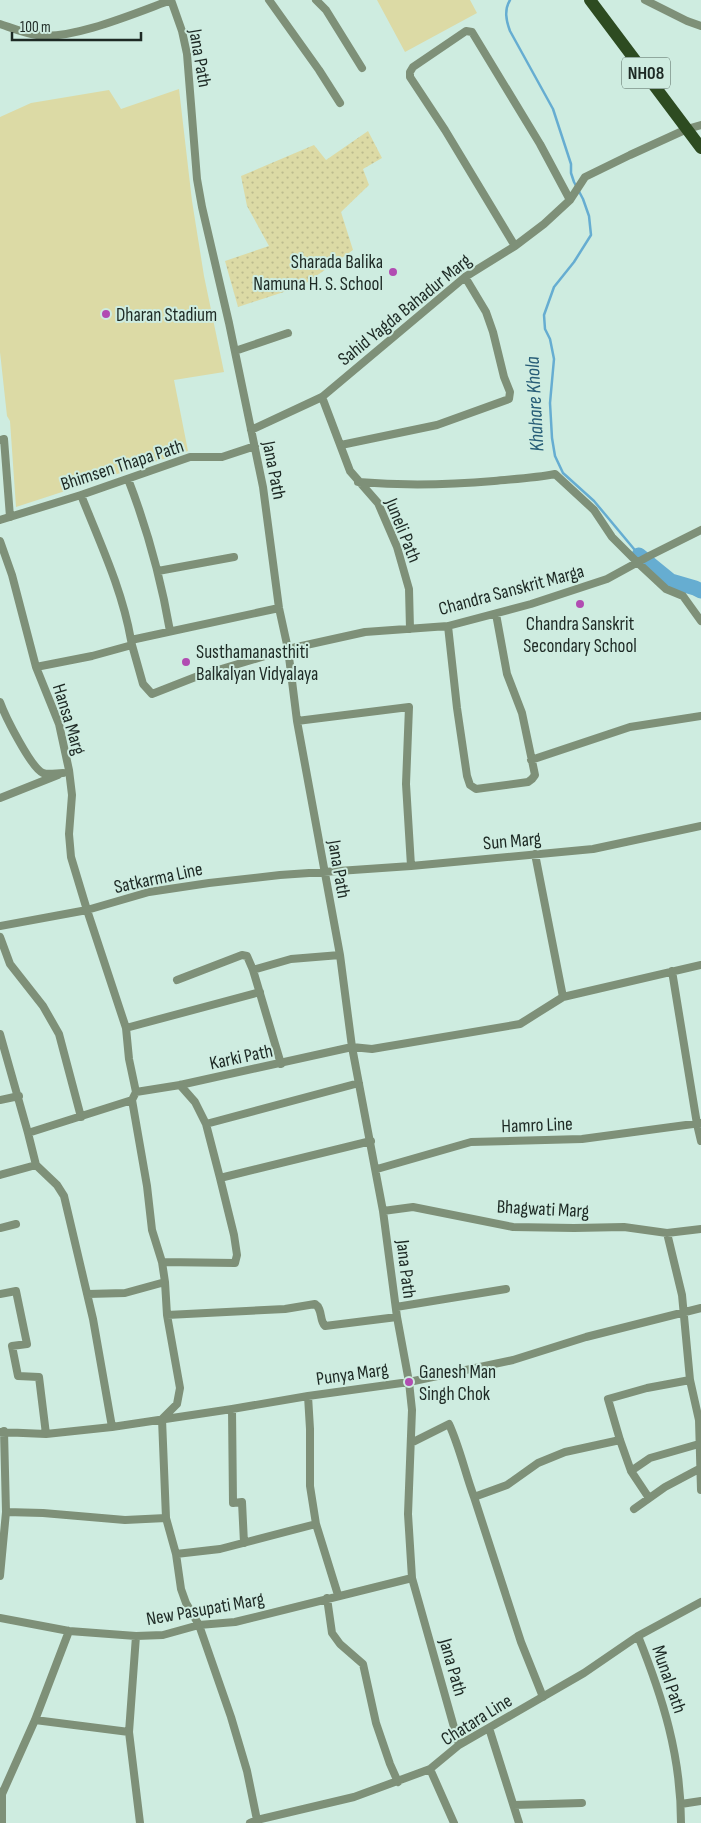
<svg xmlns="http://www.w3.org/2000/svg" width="701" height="1823" viewBox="0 0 701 1823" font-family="'Sofia Sans Condensed',sans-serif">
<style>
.grass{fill:url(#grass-dots)}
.garden{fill:#dcdaa5}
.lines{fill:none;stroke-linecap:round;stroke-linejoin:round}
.stream{stroke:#66add1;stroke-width:2.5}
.river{stroke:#66add1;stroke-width:15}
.street{stroke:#7e9078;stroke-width:8}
.primary{stroke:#2d4b21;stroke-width:12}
.poi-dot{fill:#b14cb2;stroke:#ceece0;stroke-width:2}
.labels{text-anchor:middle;stroke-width:4;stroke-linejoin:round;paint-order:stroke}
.shield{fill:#ceece0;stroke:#52645c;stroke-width:1}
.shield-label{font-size:18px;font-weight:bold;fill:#1d2924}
.street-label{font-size:19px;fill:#1d2924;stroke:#ceece0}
.poi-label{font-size:19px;fill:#1d2924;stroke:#ceece0;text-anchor:start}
.water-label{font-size:20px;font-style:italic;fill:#275d77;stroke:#ceece0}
</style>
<defs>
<pattern id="grass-dots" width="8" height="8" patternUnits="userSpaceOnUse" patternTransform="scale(1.25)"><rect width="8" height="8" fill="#dcdaa5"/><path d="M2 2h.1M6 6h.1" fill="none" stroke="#bcbb8e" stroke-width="1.8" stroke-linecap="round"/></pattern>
</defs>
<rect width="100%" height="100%" fill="#ceece0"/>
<path class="grass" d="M 368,131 L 382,158 L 363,169 L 369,185 L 341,212 L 353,250 L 302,286 L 238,307 L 225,261 L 269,246 L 247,206 L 241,176 L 314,145 L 326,160 Z"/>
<path class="garden" d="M 377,0 L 470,0 L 477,13 L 405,52 Z
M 179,89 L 192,201 L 204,276 L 224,372 L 174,380 L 188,451 L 16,507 L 10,421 L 7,416 L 0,352 L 0,117 L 31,103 L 109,90 L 121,109 Z"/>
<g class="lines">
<path class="stream" d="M 510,0 C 504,10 506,20 510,31 L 553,109 L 571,164 L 571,173 L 574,182 L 583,199 L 589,216 L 591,235 L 574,262 L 554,287 L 544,315 L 545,329 L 550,339 L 554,359 L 550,403 L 552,438 L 555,456 L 563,473 L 594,501 L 639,555"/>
<path class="river" d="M 639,555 L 671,581 L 695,588 L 701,591"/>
<path class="street" d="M 171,0 L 182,31 L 187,54 L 197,179 L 202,207 L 229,323 L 263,487 L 279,608 L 288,649 L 297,721 L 340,955 L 352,1047 L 383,1211 L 397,1317 L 409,1382 L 412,1410 L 408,1514 L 412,1578 L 459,1745
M 269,0 L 319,70 L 340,103
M 316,0 L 326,10 L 362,68
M 645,0 L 687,21 L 701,26
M 0,24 C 12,28 24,33 37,35 C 70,41 138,12 171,0
M 515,246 L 445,130 L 410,77 L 410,72 L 413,67 L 466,31 L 472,32 L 540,144 L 570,200
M 235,351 L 288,333
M 322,397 L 350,471 L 378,503 L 397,547 L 409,589 L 410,629
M 251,430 L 322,397 L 465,277 L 515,246 L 544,224 L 570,200 L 585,177 L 630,155 L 687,129 L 701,125
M 0,440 L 4,439 L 10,517
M 341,445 L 437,425 L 509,399 L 510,392 L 504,377 L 493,332 L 486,312 L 465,277
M 128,479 C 147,528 161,579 170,631
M 358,482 C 404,486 448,485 494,481 C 514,479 535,478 555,474 L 594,510 L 612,537 L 637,562 L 666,589 L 683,596 L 701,621
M 81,495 C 100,543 122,589 131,640
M 0,520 L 81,495 L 190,457 L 222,457 L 255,446
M 0,541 L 12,575 L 36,667 L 59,724 L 69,770 L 72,795 L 69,834 L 71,857 L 87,910 L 126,1028 L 129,1059 L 136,1092 L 132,1100 L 147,1186 L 152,1230 L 162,1262 L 165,1282 L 167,1315 L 180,1388 L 177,1404 L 162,1419 L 166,1518 L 176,1554 L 181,1589 L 186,1603 L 199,1625 L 231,1717 L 247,1771 L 257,1820
M 158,571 L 234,557
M 448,626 L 457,708 L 467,776 L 470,785 L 476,789 L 528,782 L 532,779 L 535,775 L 522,713 L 507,674 L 496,614
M 132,645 L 131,640 L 279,608
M 36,667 L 92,656 L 132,645 L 143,684 L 152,694 L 198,676 L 288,649 L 365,632 L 448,626 L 531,604 L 607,579 L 649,556 L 701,530
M 0,702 C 5,716 31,768 43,773 C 48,775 57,773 63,773
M 297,721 L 409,707 L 406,784 L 411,866
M 531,760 L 630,727 L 701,716
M 0,798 L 58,775
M 535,854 L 563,997
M 0,926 L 87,910 L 149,892 L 209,883 L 280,875 L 411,866 L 593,849 L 701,826
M 0,937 L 10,964 L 43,1006 L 59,1034 L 81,1117
M 672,971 L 697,1124 L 701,1141
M 177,980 L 242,955 L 247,956 L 253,970
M 126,1028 L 260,992
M 0,1034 L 28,1133
M 281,1064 L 253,970 L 291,959 L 340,955
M 359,1083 L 206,1124 L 220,1178 L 371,1141
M 180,1085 L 195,1102 L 206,1124
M 136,1092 L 180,1085 L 352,1047 L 372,1049 L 520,1024 L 563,997 L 701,965
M 0,1100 L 19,1096
M 36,1165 L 57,1185 L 64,1196 L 93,1319 L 112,1427
M 377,1169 L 471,1142 L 582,1139 L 701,1123
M 0,1175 L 36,1165 L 28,1133 L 132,1100
M 383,1211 L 413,1207 L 513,1227 L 574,1228 L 624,1227 L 667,1233 L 701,1229
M 0,1228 L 16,1224
M 667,1233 L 682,1295 L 690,1380 L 699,1420 L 701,1490
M 162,1262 L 235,1263 L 237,1255 L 234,1235 L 220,1178
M 0,1294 L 16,1291 L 27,1344 L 12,1346 L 18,1376 L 39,1377 L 46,1434
M 88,1294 L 125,1293 L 165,1282
M 396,1307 L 506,1289
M 167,1315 L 285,1309 L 315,1304 C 323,1309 319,1320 325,1326 L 397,1317
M 690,1380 L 647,1388 L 608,1399 L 620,1440 L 631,1471 L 650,1458 L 699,1444
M 308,1396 L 310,1429 L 310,1486 L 316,1524 L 338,1595
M 232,1409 L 233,1503 L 242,1502 L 244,1543
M 0,1432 L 46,1434 L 112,1427 L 232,1409 L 308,1396 L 409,1382 L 513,1360 L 586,1337 L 701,1308
M 411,1443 L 449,1424 C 460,1448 465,1473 474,1497
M 631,1471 L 649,1498
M 634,1509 L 665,1487 L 699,1469
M 6,1512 L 43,1513 L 125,1520 L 166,1518
M 176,1554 L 220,1549 L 316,1524
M 0,1576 L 6,1512 L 4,1431
M 327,1598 L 332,1633 L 340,1644 L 363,1664 L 376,1723 L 390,1764 L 398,1782
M 0,1618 L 69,1631 L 136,1636 L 163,1635 L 199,1625 L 235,1622 L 412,1578
M 136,1636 L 129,1732 L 140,1823
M 638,1636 C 663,1698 681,1756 681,1823
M 543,1697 L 521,1642 L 474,1497 L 507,1485 L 538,1463 L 565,1452 L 620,1440
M 35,1720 L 129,1732
M 489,1728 L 519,1823
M 430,1769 L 454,1823
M 0,1792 L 2,1794 L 2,1823
M 2,1794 L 35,1720 L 69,1631
M 681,1804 L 701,1801
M 514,1805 L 582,1803
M 250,1823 L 257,1820 L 354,1797 L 430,1769 L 459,1745 L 584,1673 L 638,1636 L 701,1602"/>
<path class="primary" d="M 590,0 L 701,148"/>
</g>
<g class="poi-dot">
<circle cx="393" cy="272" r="5"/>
<circle cx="106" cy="314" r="5"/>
<circle cx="580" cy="604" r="5"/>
<circle cx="186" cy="662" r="5"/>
<circle cx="409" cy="1382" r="5"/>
</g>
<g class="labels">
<rect class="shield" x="622" y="57.5" width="48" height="31" rx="4"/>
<g class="shield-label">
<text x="646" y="79">NH08</text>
</g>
<g class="street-label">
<text transform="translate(201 58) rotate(80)" y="7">Jana Path</text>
<text transform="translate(404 309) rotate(-39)" y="7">Sahid Yagda Bahadur Marg</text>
<text transform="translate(122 464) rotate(-18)" y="7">Bhimsen Thapa Path</text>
<text transform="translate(275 470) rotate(79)" y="7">Jana Path</text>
<text transform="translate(404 530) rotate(68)" y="7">Juneli Path</text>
<text transform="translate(511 589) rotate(-15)" y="7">Chandra Sanskrit Marga</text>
<text transform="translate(70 719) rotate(73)" y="7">Hansa Marg</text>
<text transform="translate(512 840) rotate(-5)" y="7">Sun Marg</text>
<text transform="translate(340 869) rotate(80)" y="7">Jana Path</text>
<text transform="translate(158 877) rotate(-12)" y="7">Satkarma Line</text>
<text transform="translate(241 1056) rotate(-12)" y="7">Karki Path</text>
<text transform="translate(537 1124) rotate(-2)" y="7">Hamro Line</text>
<text transform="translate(543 1208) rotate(3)" y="7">Bhagwati Marg</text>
<text transform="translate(407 1269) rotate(83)" y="7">Jana Path</text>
<text transform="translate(352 1373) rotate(-8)" y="7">Punya Marg</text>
<text transform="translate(205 1608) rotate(-10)" y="7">New Pasupati Marg</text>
<text transform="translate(454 1667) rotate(74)" y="7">Jana Path</text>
<text transform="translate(670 1679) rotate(71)" y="7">Munal Path</text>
<text transform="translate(476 1719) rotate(-32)" y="7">Chatara Line</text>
</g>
<g class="poi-label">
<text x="383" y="268" text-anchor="end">Sharada Balika<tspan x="383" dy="22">Namuna H. S. School</tspan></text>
<text x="116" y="321">Dharan Stadium</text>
<text x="580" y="630" text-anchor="middle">Chandra Sanskrit<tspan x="580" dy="22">Secondary School</tspan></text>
<text x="196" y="658">Susthamanasthiti<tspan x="196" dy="22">Balkalyan Vidyalaya</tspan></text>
<text x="419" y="1378">Ganesh Man<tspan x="419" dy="22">Singh Chok</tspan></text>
</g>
<g class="water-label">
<text transform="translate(534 404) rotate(-93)" y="7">Khahare Khola</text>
</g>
</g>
<path d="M12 32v8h129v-8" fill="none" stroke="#1d2924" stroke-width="2.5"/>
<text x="20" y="32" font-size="15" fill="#1d2924" stroke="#ceece0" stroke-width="4" paint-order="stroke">100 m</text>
</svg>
